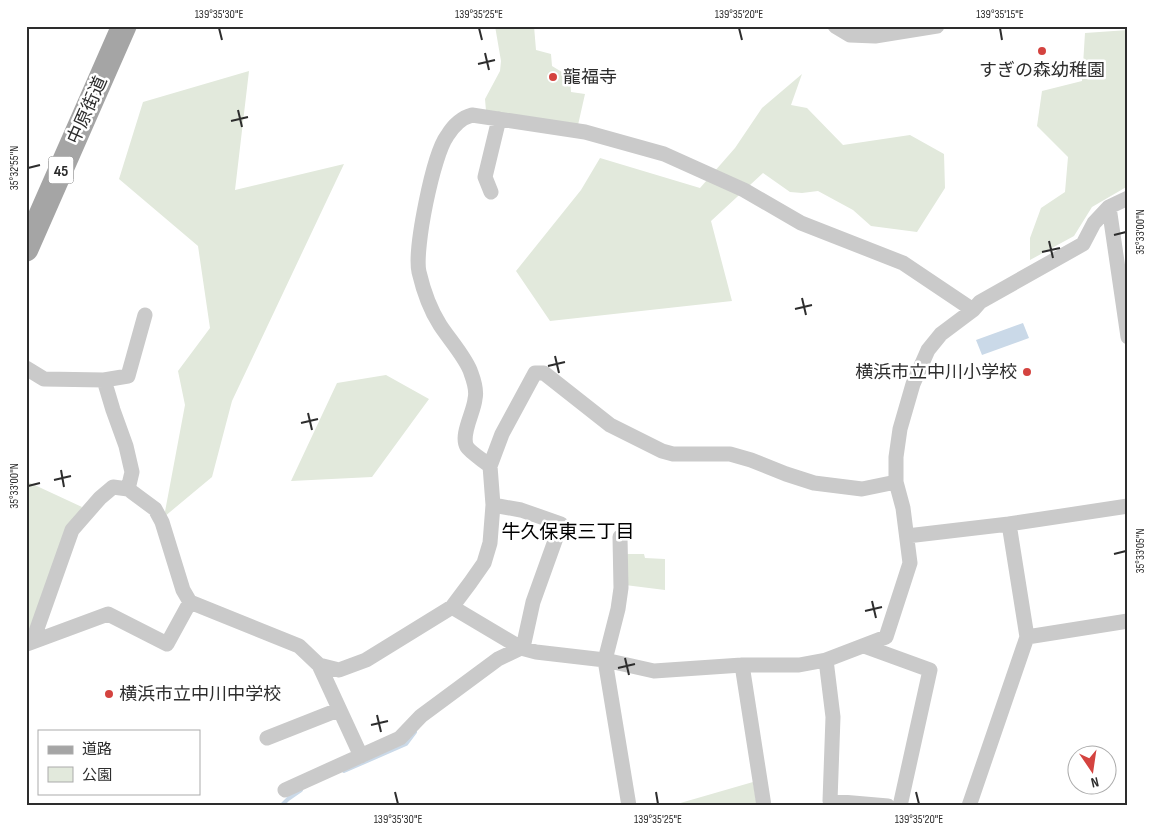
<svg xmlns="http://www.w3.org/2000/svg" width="1154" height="832" viewBox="0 0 1154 832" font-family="'Sofia Sans Condensed','Noto Sans JP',sans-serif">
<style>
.green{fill:#e2e9dc}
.water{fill:#cad9e8}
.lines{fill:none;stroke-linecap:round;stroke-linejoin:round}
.stream{stroke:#cad9e8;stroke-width:4}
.street{stroke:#cacaca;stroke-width:15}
.primary{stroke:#a5a5a5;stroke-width:25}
.ticks{fill:none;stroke:#2d2d2d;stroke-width:2}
.poi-dot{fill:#d4433f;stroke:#fff;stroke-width:2}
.labels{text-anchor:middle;stroke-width:5;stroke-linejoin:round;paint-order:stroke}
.shield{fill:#fff;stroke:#6c6c6c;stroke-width:1}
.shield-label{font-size:16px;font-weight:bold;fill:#2d2d2d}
.poi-label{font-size:18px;fill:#2d2d2d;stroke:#fff;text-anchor:start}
.street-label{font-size:18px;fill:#2d2d2d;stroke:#fff}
.neighbourhood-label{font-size:19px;fill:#000;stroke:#fff}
.neatline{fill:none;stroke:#2d2d2d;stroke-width:2}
.ticks-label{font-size:12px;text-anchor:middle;fill:#2d2d2d}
</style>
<rect width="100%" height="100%" fill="#fff"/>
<path class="green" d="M 495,26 L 534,26 L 536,50 L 551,54 L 552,66 L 570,77 L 571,92 L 585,94 L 578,125 L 486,111 L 485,99 L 500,71 L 501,61 Z
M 1128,30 L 1128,186 L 1092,207 L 1074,236 L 1030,260 L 1030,238 L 1041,208 L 1065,192 L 1068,157 L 1037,126 L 1042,91 L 1082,81 L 1085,33 Z
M 249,71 L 235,190 L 344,164 L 232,401 L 212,477 L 164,517 L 185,405 L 178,371 L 210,328 L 198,246 L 119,179 L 143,102 Z
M 802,74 L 791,105 L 807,108 L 843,145 L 910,135 L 944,154 L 945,188 L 917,232 L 871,226 L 853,210 L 818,191 L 802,193 L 790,192 L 763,173 L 711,221 L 732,301 L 550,321 L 516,271 L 581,190 L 600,158 L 700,188 L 735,148 L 762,108 Z
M 386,375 L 429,399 L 372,477 L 291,481 L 337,383 Z
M 26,481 L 82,507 L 60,544 L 26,641 Z
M 623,554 L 644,554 L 645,558 L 665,559 L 665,590 L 625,585 Z
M 753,782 L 757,806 L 670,806 Z"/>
<path class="water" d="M 1023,323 L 1029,338 L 982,355 L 976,340 Z"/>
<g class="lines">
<path class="stream" d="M 344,771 L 406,744 L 415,732
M 281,806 L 288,799 L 301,790"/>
<path class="street" d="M 835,26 L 850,35 L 875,36 L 937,26
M 491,192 L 485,177 L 499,119
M 1109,207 L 1128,337
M 26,368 L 44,379 L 104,380 L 113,410 L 126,446 L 132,472 L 128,489 L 113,487 L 100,498 L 72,530 L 33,640
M 104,380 L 128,376 L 145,315
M 490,466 C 484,461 470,452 467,447 C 460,435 474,412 475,399 C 477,391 474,381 471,373 C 467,359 449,339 440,325 C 431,311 423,289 419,272 C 414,250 433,155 447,136 C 453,126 461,118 472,115 L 585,132 L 664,154 L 744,190 L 801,223 L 903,263 L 973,310
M 128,489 L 155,509 L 162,522 L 183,590 L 190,602 L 299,646 L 319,665 L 361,756
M 907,536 L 1009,524 L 1128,506
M 620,537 L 621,588 L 618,609 L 605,660 L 629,806
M 452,607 L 521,648 L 536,652 L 605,660 L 654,671 L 742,665 L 799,665 L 826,660 L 886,637 L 910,563 L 903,508 L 896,482 L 896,457 L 900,429 L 913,384 L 928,350 L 941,334 L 973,310 L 980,302 L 1083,244 L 1094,223 L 1109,207 L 1128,198
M 1027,637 L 1128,621
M 27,644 L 108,614 L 167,644 L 190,602
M 864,646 L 930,670 L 900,806
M 826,660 L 833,717 L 830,801 L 888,806
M 319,665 L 339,670 L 366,660 L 452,607 L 470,583 L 484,563 L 490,543 L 493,505 L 490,466 L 502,434 L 535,373 L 544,373 L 610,425 L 662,451 L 673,454 L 730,454 L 751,460 L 786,474 L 814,483 L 862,489 L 896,482
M 742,665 L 764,806
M 267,738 L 338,710
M 285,790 L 400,738 L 421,716 L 498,659 L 521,648 L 524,643 L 533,602 L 561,524 L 521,510 L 493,505
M 969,806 L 1027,637 L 1009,524"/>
<path class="primary" d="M 26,249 L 124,26"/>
</g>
<path class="ticks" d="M 219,28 L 222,40M 479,28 L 482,40M 739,28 L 742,40M 1000,28 L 1002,40M 485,53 L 489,70M 478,64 L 495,60M 238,110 L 242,127M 231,121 L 248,117M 28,168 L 40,165M 1114,235 L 1126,232M 1049,241 L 1053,258M 1042,252 L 1060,248M 802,298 L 806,315M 795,309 L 812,305M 555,356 L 559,373M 548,366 L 565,362M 308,413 L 312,430M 301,423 L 318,419M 61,470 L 64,487M 54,480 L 71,476M 28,486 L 40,483M 1114,554 L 1126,551M 872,601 L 876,618M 865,611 L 882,607M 625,658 L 629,675M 618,668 L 635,664M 377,715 L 381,732M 371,725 L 388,721M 395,792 L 398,804M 656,792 L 658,804M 916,792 L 919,804"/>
<g class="poi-dot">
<circle cx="1042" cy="51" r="5"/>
<circle cx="553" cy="77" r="5"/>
<circle cx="1027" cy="372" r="5"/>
<circle cx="109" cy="694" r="5"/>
</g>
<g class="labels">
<rect class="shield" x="48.5" y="156.5" width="25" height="27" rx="4"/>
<g class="shield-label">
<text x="61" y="176">45</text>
</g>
<g class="poi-label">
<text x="1042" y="76" text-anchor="middle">すぎの森幼稚園</text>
<text x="563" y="83">龍福寺</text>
<text x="1017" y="378" text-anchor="end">横浜市立中川小学校</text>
<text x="119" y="700">横浜市立中川中学校</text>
</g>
<g class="street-label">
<text transform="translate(87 110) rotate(-66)" y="6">中原街道</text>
</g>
<g class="neighbourhood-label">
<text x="568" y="538">牛久保東三丁目</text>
</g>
</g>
<rect width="1154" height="832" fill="none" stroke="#ffffff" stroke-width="55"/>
<rect x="38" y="730" width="162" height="65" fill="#ffffff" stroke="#ababab"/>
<rect x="48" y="746" width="25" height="8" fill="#a5a5a5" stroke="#ababab"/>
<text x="82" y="754" font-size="15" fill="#2d2d2d">道路</text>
<rect x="48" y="767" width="25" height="15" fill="#e2e9dc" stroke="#ababab"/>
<text x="82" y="780" font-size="15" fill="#2d2d2d">公園</text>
<g transform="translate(1092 770) rotate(167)"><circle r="24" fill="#ffffff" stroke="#ababab"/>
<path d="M0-4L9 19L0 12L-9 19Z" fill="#d4433f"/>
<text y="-8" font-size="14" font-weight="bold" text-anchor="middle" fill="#2d2d2d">N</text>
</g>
<rect x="28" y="28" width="1098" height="776" class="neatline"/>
<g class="ticks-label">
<text x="219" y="18">139°35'30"E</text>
<text x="479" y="18">139°35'25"E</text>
<text x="739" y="18">139°35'20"E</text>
<text x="1000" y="18">139°35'15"E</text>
<text transform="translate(14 168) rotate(-90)" y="4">35°32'55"N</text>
<text transform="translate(1140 232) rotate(-90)" y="4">35°33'00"N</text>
<text transform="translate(14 486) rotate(-90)" y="4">35°33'00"N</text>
<text transform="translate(1140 551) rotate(-90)" y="4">35°33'05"N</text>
<text x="398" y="823">139°35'30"E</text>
<text x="658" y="823">139°35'25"E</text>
<text x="919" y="823">139°35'20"E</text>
</g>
</svg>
